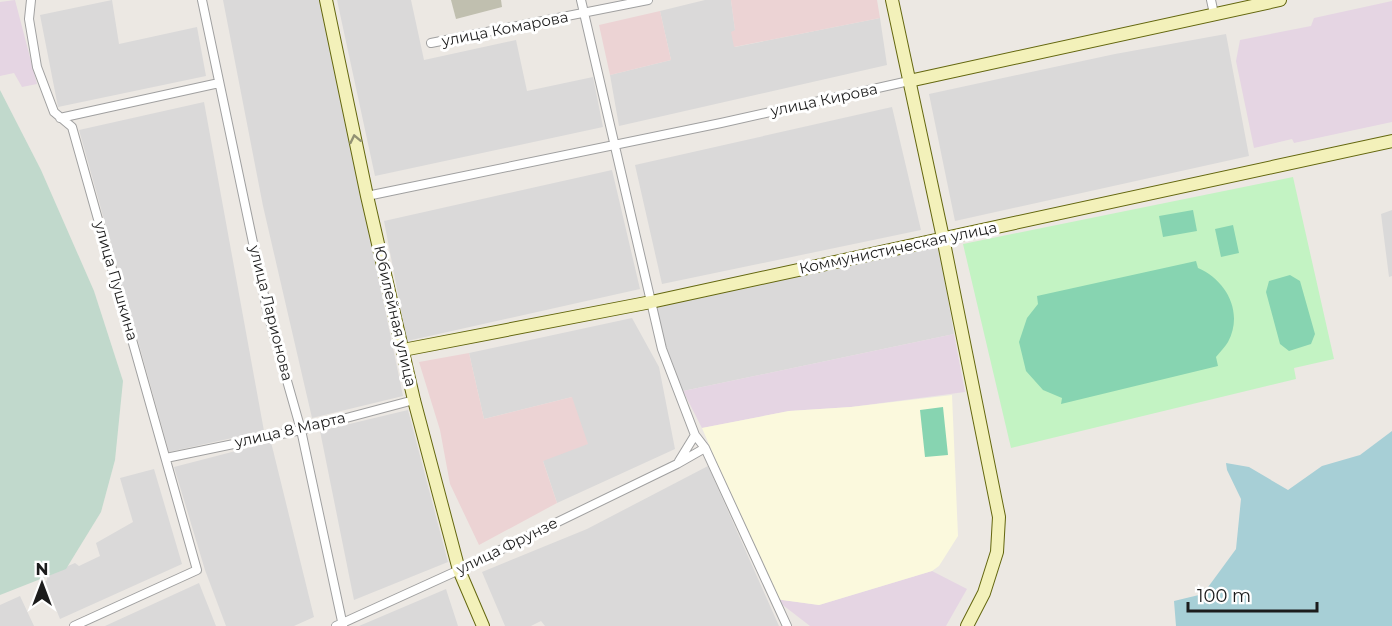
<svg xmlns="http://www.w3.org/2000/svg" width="1392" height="626" viewBox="0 0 1392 626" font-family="Montserrat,sans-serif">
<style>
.residential{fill:#dad9d9}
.commercial{fill:#ecd3d4}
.industrial{fill:#e5d5e3}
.education{fill:#fbf9dd}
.construction{fill:#c0bfaf}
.wetland{fill:#c1d9cc}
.park{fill:#c3f3c3}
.pitch{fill:#87d4b1}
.water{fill:#a7cfd6}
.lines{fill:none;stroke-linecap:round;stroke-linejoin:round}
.street-casing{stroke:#a0a0a0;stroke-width:10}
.secondary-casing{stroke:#64670f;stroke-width:14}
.street{stroke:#fff;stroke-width:8}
.secondary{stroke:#f3f1ba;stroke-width:12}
.oneway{stroke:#929173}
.labels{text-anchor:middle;stroke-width:6;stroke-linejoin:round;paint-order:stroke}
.street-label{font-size:15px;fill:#1c1c1c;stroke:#fff}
</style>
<rect width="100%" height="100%" fill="#ece8e3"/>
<path class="residential" d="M 112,0 L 119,44 L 197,27 L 206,76 L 58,107 L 40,15 Z
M 223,0 L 321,0 L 403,396 L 312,418 L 263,206 Z
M 337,0 L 411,0 L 424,60 L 516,40 L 527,91 L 593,77 L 603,127 L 375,176 Z
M 705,0 L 731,0 L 735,30 L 735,47 L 880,18 L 887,65 L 619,126 L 610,75 L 671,60 L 660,11 Z
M 1226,34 L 1249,156 L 955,221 L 929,94 L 1115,54 Z
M 204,102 L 264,431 L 169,452 L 79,130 Z
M 892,107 L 921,230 L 662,284 L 635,165 Z
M 612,170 L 640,289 L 407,341 L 384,221 Z
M 1392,210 L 1392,276 L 1389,277 L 1381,214 Z
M 931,245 L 940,251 L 954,334 L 683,391 L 665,351 L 654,304 Z
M 632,318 L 659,367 L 675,449 L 557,503 L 543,461 L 572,397 L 484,419 L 469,353 Z
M 408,410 L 448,562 L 354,600 L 320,431 Z
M 271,442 L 314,617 L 294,626 L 226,626 L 205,570 L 174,467 Z
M 708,466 L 779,626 L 545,626 L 541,621 L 531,626 L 505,626 L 482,572 L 587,529 Z
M 154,469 L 182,564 L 60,619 L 45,582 L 47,580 L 47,575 L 75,563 L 79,566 L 100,556 L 96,543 L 133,522 L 120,478 Z
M 199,583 L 216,626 L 105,626 Z
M 446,589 L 458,626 L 359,626 Z
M 20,596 L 34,626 L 0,626 L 0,605 Z"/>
<path class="commercial" d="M 731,0 L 877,0 L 880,18 L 734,47 L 731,32 L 735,30 Z
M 660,11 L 671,60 L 610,75 L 599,25 Z
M 469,353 L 484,419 L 572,397 L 588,444 L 543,461 L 557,503 L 479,545 L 450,484 L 440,430 L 419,362 Z"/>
<path class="industrial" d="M 15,0 L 37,84 L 22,87 L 14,73 L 0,76 L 0,2 Z
M 1392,1 L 1392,122 L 1294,143 L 1292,139 L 1254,148 L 1236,61 L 1240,40 L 1311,26 L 1314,18 Z
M 954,334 L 965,392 L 851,407 L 789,411 L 702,428 L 683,391 Z
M 932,571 L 967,589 L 946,626 L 810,626 L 775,599 L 819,605 Z"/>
<path class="education" d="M 952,395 L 958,536 L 939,566 L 932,571 L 819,605 L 775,599 L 702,428 L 789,411 L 851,407 Z"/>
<path class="construction" d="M 451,0 L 501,0 L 502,7 L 456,19 Z"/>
<path class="wetland" d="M 0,90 L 41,170 L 94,291 L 123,381 L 115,460 L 101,512 L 66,569 L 0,595 Z"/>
<path class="park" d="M 1293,177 L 1334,359 L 1294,368 L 1296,379 L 1011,448 L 963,244 Z"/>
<path class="pitch" d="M 1193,210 L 1197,231 L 1163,237 L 1159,216 Z
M 1233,225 L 1239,253 L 1221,257 L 1215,229 Z
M 1196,261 L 1198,268 C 1226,280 1244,312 1228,342 C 1225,347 1220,352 1216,357 L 1218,366 L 1061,404 L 1062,398 L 1043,390 L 1026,371 L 1019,342 L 1027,318 L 1038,304 L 1037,296 Z
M 1290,275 L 1300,281 L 1315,334 L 1311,344 L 1289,351 L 1280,344 L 1266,292 L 1269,281 Z
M 943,407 L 948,455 L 925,457 L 920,410 Z"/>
<path class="water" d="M 1392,431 L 1392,626 L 1176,626 L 1174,601 L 1203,594 L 1236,549 L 1241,499 L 1227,470 L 1226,463 L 1249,467 L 1288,490 L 1322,466 L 1360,455 Z"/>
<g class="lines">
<defs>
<path id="street" d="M 31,0 L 29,19 L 37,67 L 54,112 L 72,127 L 197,570 L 74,626
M 202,0 L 268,314 L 301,430 L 343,626
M 581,0 L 662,349 L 695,435 L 705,448 L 787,626
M 1211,0 L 1214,14
M 431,43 L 648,0
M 60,118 L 219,83
M 367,196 L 721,123 L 909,81
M 166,458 L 301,430 L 414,400
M 679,461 L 695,435
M 336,626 L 459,570 L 677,464 L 705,448"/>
<path id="secondary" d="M 326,0 L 367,196 L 414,400 L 459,570 L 483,626
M 892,0 L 943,238 L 999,517 L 997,552 L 984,593 L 967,626
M 909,81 L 1280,0
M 403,350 L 651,302 L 1392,141"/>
</defs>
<use href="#street" class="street-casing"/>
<use href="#secondary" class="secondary-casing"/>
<use href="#street" class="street"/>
<use href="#secondary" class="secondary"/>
</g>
<defs><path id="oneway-chevron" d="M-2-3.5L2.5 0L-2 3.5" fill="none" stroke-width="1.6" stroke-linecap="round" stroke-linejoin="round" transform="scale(1.5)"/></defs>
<use class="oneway" href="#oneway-chevron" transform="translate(355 139) rotate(-102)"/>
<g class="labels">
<g class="street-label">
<text transform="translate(505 29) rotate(-11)" y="5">улица Комарова</text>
<text transform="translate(824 100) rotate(-12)" y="5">улица Кирова</text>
<text transform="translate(898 248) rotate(-12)" y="5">Коммунистическая улица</text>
<text transform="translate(116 281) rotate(74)" y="5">улица Пушкина</text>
<text transform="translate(271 313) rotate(76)" y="5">улица Ларионова</text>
<text transform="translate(395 316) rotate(77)" y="5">Юбилейная улица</text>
<text transform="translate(290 430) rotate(-13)" y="5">улица 8 Марта</text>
<text transform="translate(507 546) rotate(-26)" y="5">улица Фрунзе</text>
</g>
</g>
<g transform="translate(42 584)" stroke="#ffffff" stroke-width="4.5" paint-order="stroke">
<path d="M0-4.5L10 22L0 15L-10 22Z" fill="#1c1c1c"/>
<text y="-9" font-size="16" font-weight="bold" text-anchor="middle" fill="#1c1c1c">N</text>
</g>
<path d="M1188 602v9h129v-9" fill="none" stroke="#1c1c1c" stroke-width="3"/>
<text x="1197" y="602" font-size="18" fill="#1c1c1c" stroke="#ffffff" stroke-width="4.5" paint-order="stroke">100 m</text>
</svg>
